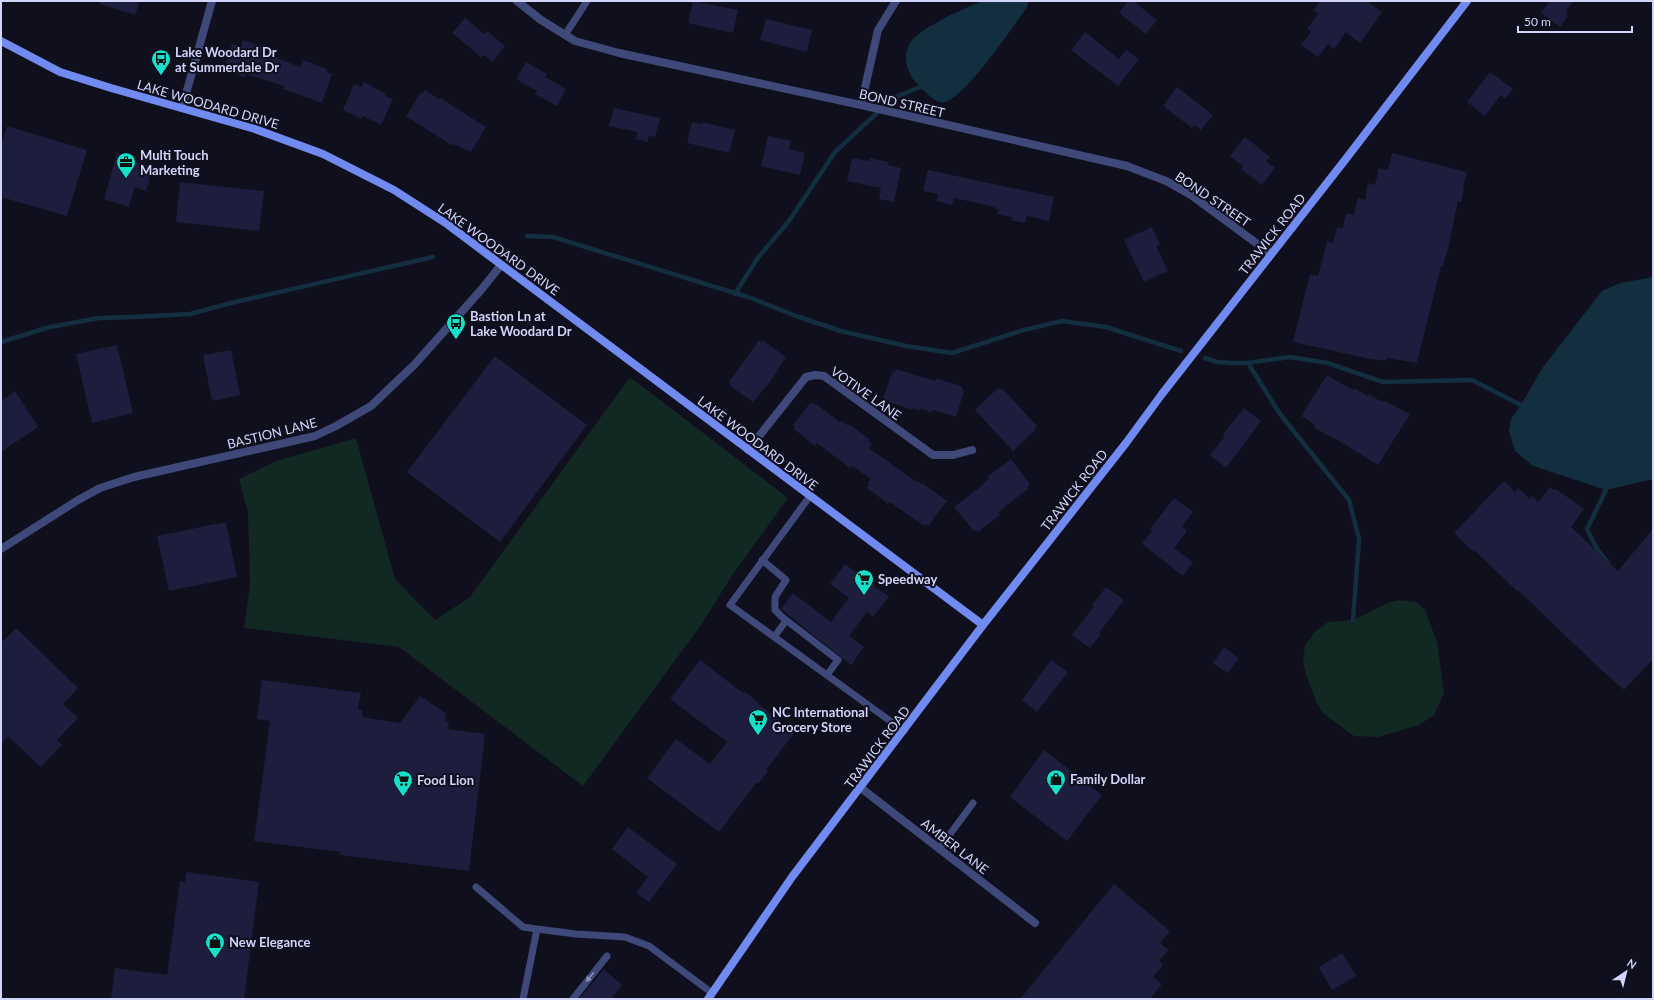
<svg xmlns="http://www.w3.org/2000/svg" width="1654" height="1000" viewBox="0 0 1654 1000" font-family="Lato,sans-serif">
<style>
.green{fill:#122822}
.water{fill:#122e3f}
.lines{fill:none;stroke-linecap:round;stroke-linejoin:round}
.stream{stroke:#122e3f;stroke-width:4.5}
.building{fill:#1d1d3d}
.lane{stroke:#3e4979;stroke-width:7}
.street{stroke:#3e4979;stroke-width:8}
.secondary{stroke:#718af0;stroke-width:8}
.oneway{fill:#888fba}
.labels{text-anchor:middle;stroke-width:4;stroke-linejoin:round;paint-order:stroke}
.poi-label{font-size:13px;font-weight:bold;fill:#d1d5fa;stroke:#0f0f1e;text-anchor:start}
.street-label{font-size:13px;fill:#d1d5fa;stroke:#0f0f1e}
</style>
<rect width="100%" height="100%" fill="#0f0f1e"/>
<path class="green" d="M 630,377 L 788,498 L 733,574 L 701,625 L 583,786 L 399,647 L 244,628 L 250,584 L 248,512 L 239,479 L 276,461 L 356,438 L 395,579 L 435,620 L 470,597 Z
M 1400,600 L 1416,602 L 1425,610 L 1437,642 L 1444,693 L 1434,715 L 1419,725 L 1378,737 L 1354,736 L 1324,714 L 1317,704 L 1306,674 L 1303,661 L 1305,645 L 1315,632 L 1328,622 L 1353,620 L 1390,602 Z"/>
<path class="water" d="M 983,1 L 1028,1 L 1028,6 C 1015,24 965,98 945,102 C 936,104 929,95 922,89 C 910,78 900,60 910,43 C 919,28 966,7 983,1 Z
M 1653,277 L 1653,479 L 1606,490 L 1533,466 L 1515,451 L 1509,431 L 1511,419 L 1521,405 L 1543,367 L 1602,291 L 1620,283 Z"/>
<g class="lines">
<path class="stream" d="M 527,236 L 553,237 L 751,298 L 796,316 L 841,331 L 906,346 L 952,353 L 1024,330 L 1062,321 L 1106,327 L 1181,351
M 735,294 L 757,259 L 789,221 L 835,152 L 893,98 L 920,87
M 1,342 L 50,327 L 99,318 L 133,317 L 190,314 L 231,303 L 433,257
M 1205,358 L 1217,362 L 1232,363 L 1248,363 L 1290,357 L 1328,363 L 1383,382 L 1472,380 L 1521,405 L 1526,404
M 1248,363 L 1280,414 L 1349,500 L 1359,539 L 1353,620
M 1603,485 L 1606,490 L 1587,529 L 1597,549 L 1608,563"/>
</g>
<path class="building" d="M 100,1 L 131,1 L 139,3 L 135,15 L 100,4 Z
M 693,1 L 738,10 L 733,33 L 688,23 Z
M 1128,1 L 1133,1 L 1157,20 L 1146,34 L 1119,13 Z
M 1320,1 L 1367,1 L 1382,12 L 1360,43 L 1346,32 L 1334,49 L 1328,44 L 1318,57 L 1301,45 L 1311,32 L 1307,29 L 1318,14 L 1313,11 Z
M 1550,1 L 1573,1 L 1566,11 L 1568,13 L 1566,15 L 1568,16 L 1560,27 L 1541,13 Z
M 465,18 L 484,34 L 487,31 L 505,46 L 493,62 L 484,55 L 481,57 L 452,33 Z
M 766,19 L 812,30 L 807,52 L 760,40 Z
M 1085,32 L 1119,59 L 1126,50 L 1139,59 L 1118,86 L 1071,50 Z
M 243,40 L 267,48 L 266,52 L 273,54 L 272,56 L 300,67 L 303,60 L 327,69 L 326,72 L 332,74 L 322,103 L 283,89 L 284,86 L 246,74 L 245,77 L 224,70 L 232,44 L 241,46 Z
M 526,62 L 547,74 L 545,77 L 566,89 L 557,106 L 535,94 L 537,91 L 516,79 Z
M 1490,72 L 1513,89 L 1505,99 L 1501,95 L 1485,116 L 1467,102 Z
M 364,82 L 386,94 L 385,96 L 393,99 L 381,125 L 363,116 L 362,119 L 343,110 L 354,84 L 361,87 Z
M 1177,87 L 1213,115 L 1201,130 L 1195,125 L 1192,128 L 1163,106 Z
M 425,90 L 439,99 L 440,98 L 445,101 L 486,127 L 471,152 L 454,144 L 454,146 L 448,143 L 406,116 L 421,92 L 423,93 Z
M 614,108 L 660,118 L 655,137 L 649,136 L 648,142 L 636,139 L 637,132 L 609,126 Z
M 692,122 L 701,124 L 702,122 L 735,130 L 729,153 L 687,143 Z
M 7,126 L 87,150 L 67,216 L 1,197 L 1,146 Z
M 768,136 L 791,141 L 789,149 L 805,153 L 800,175 L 761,166 Z
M 1245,137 L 1270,157 L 1266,161 L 1275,168 L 1262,185 L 1241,169 L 1243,166 L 1230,156 Z
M 117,153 L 131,157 L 130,160 L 153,167 L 146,191 L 135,187 L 129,207 L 104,199 Z
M 1392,153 L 1467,172 L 1463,187 L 1464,188 L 1461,202 L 1458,201 L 1448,249 L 1443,266 L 1441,266 L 1417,363 L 1387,358 L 1386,361 L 1370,359 L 1293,342 L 1310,274 L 1318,276 L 1327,241 L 1333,243 L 1337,227 L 1343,228 L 1346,213 L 1354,215 L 1358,198 L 1365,200 L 1368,183 L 1375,185 L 1379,168 L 1388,170 Z
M 852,158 L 869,161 L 870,158 L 889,162 L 888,165 L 901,168 L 894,202 L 879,199 L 881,188 L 847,181 Z
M 928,170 L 1054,197 L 1049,221 L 1027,216 L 1025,223 L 1011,220 L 1012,217 L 997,214 L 999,209 L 995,209 L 995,207 L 954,198 L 952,205 L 937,201 L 938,194 L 923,191 Z
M 180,182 L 264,191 L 259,231 L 176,222 Z
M 1152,227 L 1160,244 L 1156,246 L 1168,271 L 1144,282 L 1124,240 Z
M 759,340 L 761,342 L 762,340 L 786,357 L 770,382 L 753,402 L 730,386 L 731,384 L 729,382 Z
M 117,345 L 133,413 L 92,423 L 76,354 Z
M 231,350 L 240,395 L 212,401 L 203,355 Z
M 495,356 L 587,425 L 500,542 L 407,472 Z
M 896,369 L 935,381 L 936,378 L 963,387 L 962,390 L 964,391 L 956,417 L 933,410 L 932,413 L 920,408 L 919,411 L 912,408 L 912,410 L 889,402 L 889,401 L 883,398 L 893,371 L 895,372 Z
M 1327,375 L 1353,390 L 1354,388 L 1368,396 L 1369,394 L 1382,402 L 1383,400 L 1410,414 L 1378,465 L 1339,441 L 1314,428 L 1315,425 L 1301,416 Z
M 998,388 L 1000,390 L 1002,388 L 1037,426 L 1035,428 L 1036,429 L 1013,451 L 975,410 Z
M 15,391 L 38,427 L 1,452 L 1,401 Z
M 811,402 L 815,405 L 816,404 L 840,422 L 841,421 L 847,425 L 849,424 L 869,439 L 868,441 L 872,444 L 869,448 L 915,481 L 916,480 L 921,484 L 922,483 L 947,501 L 928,526 L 926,524 L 924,526 L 890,502 L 888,504 L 867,488 L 869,485 L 867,484 L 871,479 L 852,466 L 850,468 L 817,443 L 815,446 L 794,429 L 795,427 L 793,425 Z
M 1244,408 L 1261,421 L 1226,468 L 1210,455 L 1225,436 L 1223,434 Z
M 1011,459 L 1030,484 L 1028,486 L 1029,488 L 1002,509 L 998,513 L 1000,515 L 978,532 L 976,530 L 974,531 L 954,507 L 984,484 L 983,483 L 989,479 L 987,477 Z
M 1504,481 L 1515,492 L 1518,488 L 1530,499 L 1532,496 L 1538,502 L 1550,487 L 1554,490 L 1556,489 L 1584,509 L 1571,527 L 1618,571 L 1653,529 L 1653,659 L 1624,690 L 1596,665 L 1519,591 L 1518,592 L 1475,551 L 1474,552 L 1454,533 Z
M 1174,498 L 1193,512 L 1182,526 L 1187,531 L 1174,548 L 1193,562 L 1183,576 L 1142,544 L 1152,530 L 1150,529 Z
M 226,522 L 237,577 L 169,591 L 157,536 Z
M 845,564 L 889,597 L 873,617 L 867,612 L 849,636 L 864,647 L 851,665 L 781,609 L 793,593 L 831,622 L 849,598 L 830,584 Z
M 1106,587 L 1124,600 L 1099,633 L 1101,634 L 1090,648 L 1072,635 L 1094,606 L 1092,605 Z
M 16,628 L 78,688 L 63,704 L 78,718 L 57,740 L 62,745 L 41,767 L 8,736 L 1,744 L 1,643 Z
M 1224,647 L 1239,658 L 1228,673 L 1213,663 Z
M 700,660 L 743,693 L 745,692 L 757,701 L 756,702 L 795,732 L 766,770 L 768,771 L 758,784 L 757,782 L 719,832 L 647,778 L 676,739 L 710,764 L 727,742 L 670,699 Z
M 1051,660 L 1068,672 L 1037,712 L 1022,700 Z
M 262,680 L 361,693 L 358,709 L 363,710 L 362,717 L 400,723 L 420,696 L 424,699 L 424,698 L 446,714 L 445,722 L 449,722 L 448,729 L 485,734 L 469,871 L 340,855 L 340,852 L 254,841 L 270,721 L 257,719 Z
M 1044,750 L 1102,795 L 1067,841 L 1010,797 Z
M 628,827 L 677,864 L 649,902 L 636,893 L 648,877 L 612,849 Z
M 186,872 L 259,882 L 244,999 L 111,999 L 115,968 L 167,975 L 180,881 L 185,882 Z
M 1114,884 L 1170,931 L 1160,943 L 1169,950 L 1159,961 L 1163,965 L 1153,977 L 1162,984 L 1150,999 L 1020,999 Z
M 1342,953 L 1356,976 L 1332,990 L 1319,967 Z
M 604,969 L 622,985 L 611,999 L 579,999 Z"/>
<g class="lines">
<path class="lane" d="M 565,35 L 587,1
M 810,496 L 730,605 L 904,731
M 762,560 L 786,580 L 775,597 L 775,610 L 782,617 L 838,660 L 827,675
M 774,637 L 786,621
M 939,849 L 973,803
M 476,887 L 523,927 L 537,929 L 523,999
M 537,929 L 576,934 L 625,937 L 649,946 L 712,993
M 573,999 L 607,956"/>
<path class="street" d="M 517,1 L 541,20 L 575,41 L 619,53 L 861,105 L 1127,166 L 1166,181 L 1191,195 L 1271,254
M 861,105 L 878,30 L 896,1
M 182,108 L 212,1
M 748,450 L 806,377 L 815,375 L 824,376 L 933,455 L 953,455 L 972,450
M 1,549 L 78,500 L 100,488 L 134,477 L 315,436 L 336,426 L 371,406 L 415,364 L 481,290 L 501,265
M 861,788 L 1035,923"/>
<path class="secondary" d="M 1,41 L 60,72 L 111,88 L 255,129 L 323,154 L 394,190 L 447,224 L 487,254 L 983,625
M 708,999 L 792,877 L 983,625 L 1126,443 L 1162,394 L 1345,160 L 1467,1"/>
</g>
<defs><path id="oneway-solid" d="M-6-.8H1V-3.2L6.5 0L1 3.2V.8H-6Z"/></defs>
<use class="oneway" href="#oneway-solid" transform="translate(590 977) rotate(130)"/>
<defs>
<symbol id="bus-pin" viewBox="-11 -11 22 30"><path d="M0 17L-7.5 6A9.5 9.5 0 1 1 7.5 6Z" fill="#17e0c8" stroke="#0f0f1e"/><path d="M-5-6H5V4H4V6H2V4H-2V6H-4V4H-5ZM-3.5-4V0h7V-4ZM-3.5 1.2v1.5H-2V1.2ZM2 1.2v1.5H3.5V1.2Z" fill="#111"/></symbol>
<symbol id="office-pin" viewBox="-11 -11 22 30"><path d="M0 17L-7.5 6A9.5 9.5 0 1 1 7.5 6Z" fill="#17e0c8" stroke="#0f0f1e"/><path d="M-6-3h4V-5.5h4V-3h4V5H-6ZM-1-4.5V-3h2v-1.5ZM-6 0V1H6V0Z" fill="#111"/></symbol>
<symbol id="supermarket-pin" viewBox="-11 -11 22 30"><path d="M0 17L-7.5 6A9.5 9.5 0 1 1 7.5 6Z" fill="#17e0c8" stroke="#0f0f1e"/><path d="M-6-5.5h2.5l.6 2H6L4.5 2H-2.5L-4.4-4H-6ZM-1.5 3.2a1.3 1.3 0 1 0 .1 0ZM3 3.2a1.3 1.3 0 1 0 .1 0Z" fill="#111"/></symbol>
<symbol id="shop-pin" viewBox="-11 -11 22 30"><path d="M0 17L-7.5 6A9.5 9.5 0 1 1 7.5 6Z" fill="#17e0c8" stroke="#0f0f1e"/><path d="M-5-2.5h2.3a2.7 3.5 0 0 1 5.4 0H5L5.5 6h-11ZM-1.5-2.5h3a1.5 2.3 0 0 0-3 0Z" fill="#111"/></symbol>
</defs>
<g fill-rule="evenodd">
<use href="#bus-pin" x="150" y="48" width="22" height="30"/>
<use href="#office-pin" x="115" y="151" width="22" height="30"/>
<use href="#bus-pin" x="445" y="312" width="22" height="30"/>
<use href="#supermarket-pin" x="853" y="568" width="22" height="30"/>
<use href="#supermarket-pin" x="747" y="708" width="22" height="30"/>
<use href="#shop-pin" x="1045" y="768" width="22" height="30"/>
<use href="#supermarket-pin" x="392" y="769" width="22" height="30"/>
<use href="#shop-pin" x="204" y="931" width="22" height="30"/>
</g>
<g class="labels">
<g class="poi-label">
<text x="175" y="57">Lake Woodard Dr<tspan x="175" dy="15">at Summerdale Dr</tspan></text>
<text x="140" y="160">Multi Touch<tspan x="140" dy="15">Marketing</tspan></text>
<text x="470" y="321">Bastion Ln at<tspan x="470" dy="15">Lake Woodard Dr</tspan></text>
<text x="878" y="584">Speedway</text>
<text x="772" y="717">NC International<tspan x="772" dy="15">Grocery Store</tspan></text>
<text x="1070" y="784">Family Dollar</text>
<text x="417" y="785">Food Lion</text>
<text x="229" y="947">New Elegance</text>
</g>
<g class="street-label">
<text transform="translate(902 103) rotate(13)" y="5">BOND STREET</text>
<text transform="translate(208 104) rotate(16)" y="5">LAKE WOODARD DRIVE</text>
<text transform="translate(1213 199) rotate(34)" y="5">BOND STREET</text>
<text transform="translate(1272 234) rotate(-52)" y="5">TRAWICK ROAD</text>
<text transform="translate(499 249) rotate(36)" y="5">LAKE WOODARD DRIVE</text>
<text transform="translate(866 393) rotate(35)" y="5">VOTIVE LANE</text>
<text transform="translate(272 433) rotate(-14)" y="5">BASTION LANE</text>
<text transform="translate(758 443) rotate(37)" y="5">LAKE WOODARD DRIVE</text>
<text transform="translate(1074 490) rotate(-52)" y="5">TRAWICK ROAD</text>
<text transform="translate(877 747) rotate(-53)" y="5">TRAWICK ROAD</text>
<text transform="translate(955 846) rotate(38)" y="5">AMBER LANE</text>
</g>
</g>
<rect width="1654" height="1000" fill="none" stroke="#d1d5fa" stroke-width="4"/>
<g transform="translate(1626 972) rotate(35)" stroke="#0f0f1e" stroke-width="3" paint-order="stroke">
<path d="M0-3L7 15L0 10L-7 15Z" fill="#d1d5fa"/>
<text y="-6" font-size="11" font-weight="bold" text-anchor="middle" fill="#d1d5fa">N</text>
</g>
<path d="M1518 26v6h114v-6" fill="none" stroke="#d1d5fa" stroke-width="2"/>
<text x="1524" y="26" font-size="12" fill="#d1d5fa" stroke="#0f0f1e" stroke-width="3" paint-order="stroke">50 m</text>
</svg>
